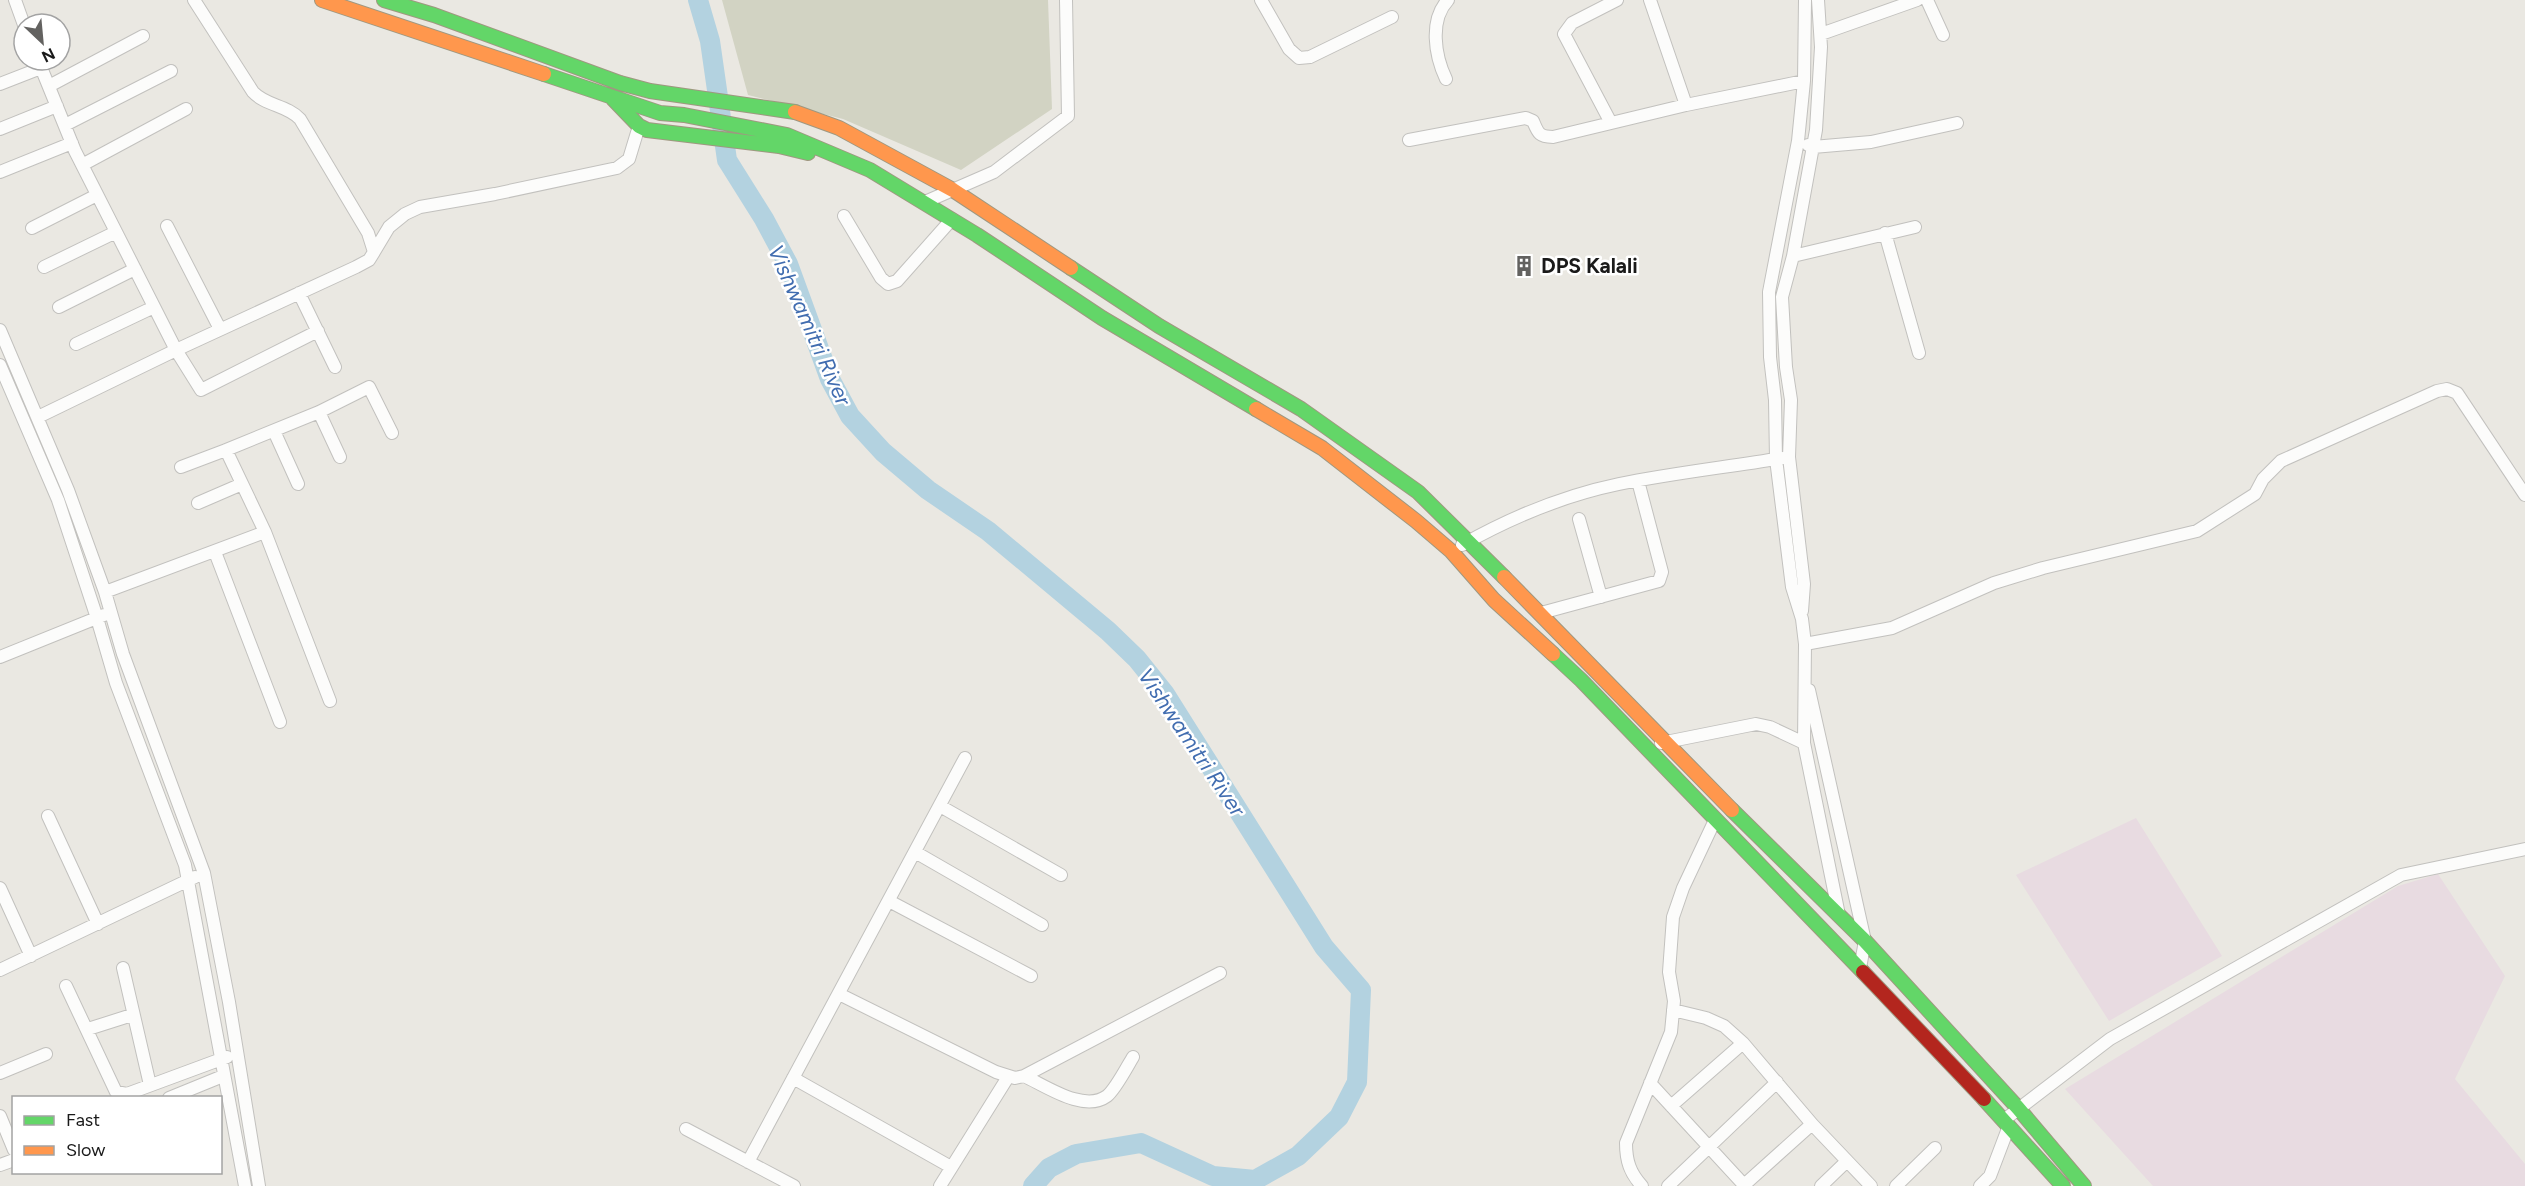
<svg xmlns="http://www.w3.org/2000/svg" width="2525" height="1186" viewBox="0 0 2525 1186" font-family="Figtree,sans-serif">
<style>
.industrial{fill:#e8dbe1}
.construction{fill:#d2d3c3}
.lines{fill:none;stroke-linecap:round;stroke-linejoin:round}
.river{stroke:#b3d2e0;stroke-width:20}
.street-casing{stroke:#c2c1be;stroke-width:14}
.fast-casing{stroke:#9f9880;stroke-width:16}
.slow-casing{stroke:#9f9880;stroke-width:16}
.jam-casing{stroke:#9f9880;stroke-width:16}
.street{stroke:#fcfcfb;stroke-width:12}
.fast{stroke:#63d668;stroke-width:14}
.slow{stroke:#ff974d;stroke-width:14}
.jam{stroke:#b3261e;stroke-width:14}
.labels{text-anchor:middle;stroke-width:5;stroke-linejoin:round;paint-order:stroke}
.poi-label{font-size:21px;font-weight:bold;fill:#1a1a1a;stroke:#fff;text-anchor:start}
.water-label{font-size:22px;font-style:italic;fill:#416db0;stroke:#fff}
</style>
<rect width="100%" height="100%" fill="#eae8e2"/>
<path class="industrial" d="M 2136,818 L 2222,956 L 2109,1021 L 2016,875 Z
M 2438,874 L 2505,976 L 2455,1079 L 2525,1164 L 2525,1186 L 2153,1186 L 2065,1089 L 2398,886 Z"/>
<path class="construction" d="M 722,0 L 1048,0 L 1052,109 L 961,170 L 843,119 L 748,95 Z"/>
<g class="lines">
<path class="river" d="M 698,0 L 710,41 L 727,160 L 764,219 L 788,264 L 830,379 L 850,416 L 883,452 L 928,490 L 988,531 L 1108,631 L 1137,659 L 1165,694 L 1324,947 L 1361,990 L 1357,1082 L 1339,1117 L 1298,1156 L 1255,1180 L 1213,1176 L 1141,1143 L 1076,1154 L 1049,1168 L 1033,1186"/>
<defs>
<path id="street" d="M 15,0 L 24,25
M 194,0 L 253,92 C 266,106 287,105 300,119 L 368,233 L 374,252 L 369,260 L 356,267 L 176,350 L 201,390 L 318,331
M 1261,0 L 1289,49 L 1299,58 L 1310,57 L 1392,17
M 1650,0 L 1686,105
M 1805,0 L 1804,81 L 1798,141 L 1769,292 L 1770,357 L 1775,400 L 1776,459 L 1792,587 L 1802,619 L 1805,644 L 1804,743 L 1839,915
M 1927,0 L 1943,35
M 1821,34 L 1917,0
M 38,60 L 75,151 L 176,350 L 38,417
M 1446,79 C 1435,56 1429,20 1448,0
M 0,84 L 41,68
M 49,86 L 143,36
M 1611,123 L 1564,34 L 1572,23 L 1617,0
M 65,125 L 171,71
M 0,129 L 57,106
M 1409,140 L 1526,118 L 1533,121 C 1538,133 1539,137 1553,137 L 1686,105 L 1804,81
M 1808,145 L 1813,147 L 1871,142 L 1957,123
M 82,165 L 186,109
M 0,172 L 72,143
M 925,202 L 994,172 L 1068,116 L 1066,0
M 844,216 L 881,278 L 888,284 L 897,281 L 952,219
M 167,226 L 220,329
M 32,228 L 97,195
M 1885,233 L 1919,353
M 374,252 L 389,227 L 405,214 L 420,207 L 495,194 L 617,168 L 629,159 L 639,126
M 1793,256 L 1915,227
M 44,267 L 116,232
M 299,293 L 335,367
M 59,307 L 135,269
M 0,330 L 68,490 L 105,592 L 123,654 L 204,873 L 229,1002 L 259,1186
M 76,344 L 154,307
M 0,365 L 58,500 L 97,618 L 116,683 L 185,865 L 245,1186
M 319,412 L 340,457
M 274,431 L 298,484
M 181,467 L 226,450
M 198,503 L 242,484
M 1579,519 L 1601,597
M 265,532 L 226,450 L 319,412 L 369,387 L 392,433
M 1462,545 C 1510,518 1566,495 1619,484 C 1673,473 1728,467 1782,458
M 215,552 L 280,722
M 105,592 L 265,532 L 330,701
M 1802,611 L 1804,584 L 1789,457 L 1791,400 L 1786,367 L 1782,297 L 1793,256 L 1816,130 L 1821,47 L 1818,0
M 1541,613 L 1659,581 L 1662,572 L 1638,481
M 1805,644 L 1892,628 L 1994,583 L 2043,568 L 2197,531 L 2255,494 L 2263,479 L 2281,461 L 2437,391 L 2447,389 L 2457,393 L 2525,495
M 0,657 L 104,615
M 1809,690 L 1865,941 L 1860,968
M 1661,743 L 1756,724 L 1770,727 L 1804,743
M 940,806 L 1061,875
M 48,816 L 98,924
M 915,852 L 1042,925
M 0,888 L 31,956
M 889,901 L 1031,976
M 123,968 L 150,1085
M 0,970 L 195,877
M 66,986 L 116,1092 L 127,1094 L 227,1057
M 839,994 L 996,1072 L 1015,1078 L 1024,1076 L 1220,973
M 1673,1010 L 1706,1018 L 1724,1026 L 1743,1043 L 1812,1124 L 1871,1186
M 88,1029 L 132,1015
M 0,1073 L 46,1054
M 1024,1076 C 1046,1086 1084,1113 1107,1096 C 1115,1090 1127,1067 1133,1057
M 793,1078 L 951,1167
M 1650,1083 L 1745,1186
M 169,1098 L 223,1076
M 1671,1106 L 1743,1043
M 0,1116 L 14,1150
M 2004,1120 L 2110,1039 L 2401,875 L 2525,849
M 686,1129 L 794,1186
M 748,1162 L 965,758
M 0,1165 L 14,1160
M 940,1186 L 1008,1077
M 1642,1186 C 1630,1173 1626,1161 1626,1143 L 1671,1032 L 1674,1001 L 1669,972 L 1673,917 L 1683,888 L 1715,820
M 1668,1186 L 1777,1082
M 1743,1186 L 1812,1124
M 1821,1186 L 1847,1161
M 1896,1186 L 1935,1148
M 1980,1186 L 1990,1176 L 2009,1126"/>
<path id="fast" d="M 384,0 L 434,15 L 620,83 L 650,91 L 795,112
M 544,74 L 660,113 L 684,115 L 787,135 L 870,170 L 977,235 L 1102,318 L 1256,409
M 613,99 L 639,126 L 647,130 L 779,146 L 808,153
M 1071,268 L 1159,326 L 1301,409 L 1418,492 L 1504,577
M 1553,654 L 1581,680 L 1863,972
M 1732,810 L 1865,941 L 2018,1108 L 2084,1186
M 1984,1099 L 2063,1186"/>
<path id="slow" d="M 322,0 L 544,74
M 795,112 L 839,128 L 953,190 L 1071,268
M 1256,409 L 1322,448 L 1416,521 L 1451,551 L 1494,600 L 1553,654
M 1504,577 L 1732,810"/>
<path id="jam" d="M 1863,972 L 1984,1099"/>
</defs>
<use href="#street" class="street-casing"/>
<use href="#fast" class="fast-casing"/>
<use href="#slow" class="slow-casing"/>
<use href="#jam" class="jam-casing"/>
<use href="#street" class="street"/>
<use href="#fast" class="fast"/>
<use href="#slow" class="slow"/>
<use href="#jam" class="jam"/>
</g>
<defs>
<symbol id="building-bare" viewBox="-9 -9 18 18"><path d="M-4-6H4V6H1V3H-1V6H-4ZM-2.5-4.3h1.7v1.8h-1.7ZM.8-4.3h1.7v1.8H.8ZM-2.5-1h1.7V.8h-1.7ZM.8-1h1.7V.8H.8Z" fill="#636260" stroke="#fff" stroke-width="2.5" paint-order="stroke"/></symbol>
</defs>
<g fill-rule="evenodd">
<use href="#building-bare" x="1509" y="251" width="30" height="30"/>
</g>
<g class="labels">
<g class="poi-label">
<text x="1541" y="273">DPS Kalali</text>
</g>
<g class="water-label">
<text transform="translate(810 325) rotate(66)" y="8">Vishwamitri River</text>
<text transform="translate(1192 742) rotate(56)" y="8">Vishwamitri River</text>
</g>
</g>
<rect x="12" y="1096" width="210" height="78" fill="#ffffff" stroke="#a3a3a3" stroke-width="1.5"/>
<rect x="24" y="1116" width="30" height="9" fill="#63d668" stroke="#a3a3a3" stroke-width="1.5"/>
<text x="66" y="1126" font-size="18" fill="#1a1a1a">Fast</text>
<rect x="24" y="1146" width="30" height="9" fill="#ff974d" stroke="#a3a3a3" stroke-width="1.5"/>
<text x="66" y="1156" font-size="18" fill="#1a1a1a">Slow</text>
<g transform="translate(42 42) rotate(154)"><circle r="28" fill="#ffffff" stroke="#a3a3a3" stroke-width="1.5"/>
<path d="M0-4.5L10 22L0 15L-10 22Z" fill="#636260"/>
<text y="-9" font-size="16" font-weight="bold" text-anchor="middle" fill="#1a1a1a">N</text>
</g>
</svg>
